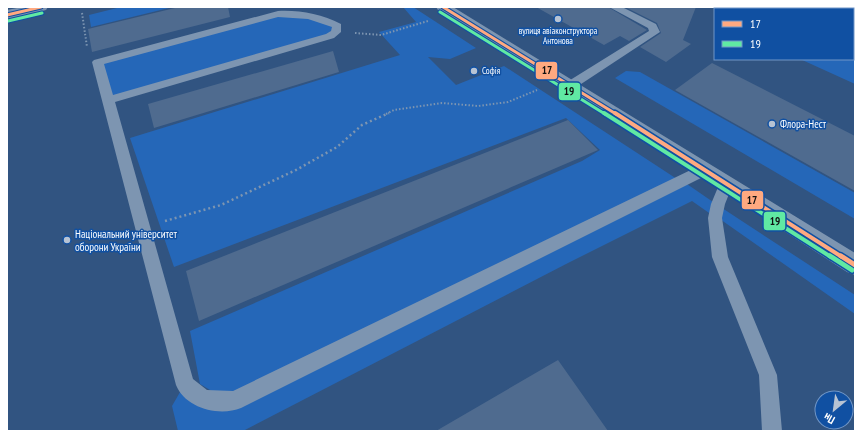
<svg xmlns="http://www.w3.org/2000/svg" width="862" height="438" viewBox="0 0 862 438" font-family="'PT Sans Narrow',sans-serif">
<style>
.green{fill:#2567b8}
.building{fill:#4f6b8f}
.lines{fill:none;stroke-linecap:round;stroke-linejoin:round}
.path-far1{stroke:#7d95b1;stroke-width:2;stroke-dasharray:1.5 2;stroke-linecap:butt}
.path{stroke:#7d95b1;stroke-width:2.5;stroke-dasharray:2 3;stroke-linecap:butt}
.lane{fill:#7d95b1;fill-rule:evenodd}
.street{fill:#7d95b1;fill-rule:evenodd}
.primary{fill:#7c93b0;fill-rule:evenodd}
.bus-1-far2-casing{stroke:#1050a2;stroke-width:5}
.bus-1-far1-casing{stroke:#1050a2;stroke-width:7}
.bus-1-casing{stroke:#1050a2;stroke-width:8}
.bus-2-far2-casing{stroke:#1050a2;stroke-width:5}
.bus-2-far1-casing{stroke:#1050a2;stroke-width:7}
.bus-2-casing{stroke:#1050a2;stroke-width:8}
.bus-1-far2{stroke:#ffa980;stroke-width:3}
.bus-1-far1{stroke:#ffa980;stroke-width:4}
.bus-1{stroke:#ffa980;stroke-width:5}
.bus-2-far2{stroke:#60e9a3;stroke-width:3}
.bus-2-far1{stroke:#60e9a3;stroke-width:4}
.bus-2{stroke:#60e9a3;stroke-width:5}
.poi-dot{fill:#b7c3d3;stroke:#1050a2;stroke-width:1.5}
.labels{text-anchor:middle;stroke-width:3;stroke-linejoin:round;paint-order:stroke}
.far-poi-label{font-size:9px;fill:#fff;stroke:#1050a2}
.poi-label{font-size:11px;fill:#fff;stroke:#1050a2;text-anchor:start}
.line-badge{stroke:#1050a2;stroke-width:1.5}
.pale-badge-label{font-size:11px;text-anchor:middle;font-weight:bold;fill:#111}
</style>
<rect width="100%" height="100%" fill="#315481"/>
<path class="green" d="M 121,7 L 173,7 L 91,27 L 89,15 Z
M 403,7 L 413,7 L 476,48 L 450,59 L 428,57 L 456,85 L 504,66 L 680,181 L 242,390 L 215,393 L 200,384 L 190,331 L 582,161 L 600,150 L 566,118 L 174,267 L 130,138 L 400,55 L 379,32 L 416,22 Z
M 716,7 L 855,7 L 855,84 L 800,59 L 853,59 L 853,9 L 715,9 Z
M 289,14 L 324,22 L 334,27 L 328,35 L 111,97 L 101,63 L 277,16 Z
M 626,71 L 640,72 L 855,193 L 855,219 L 615,78 Z
M 684,182 L 716,204 L 712,215 L 692,201 L 568,263 L 243,431 L 178,431 L 172,406 L 183,387 L 233,404 Z
M 719,206 L 855,295 L 855,314 L 717,217 Z"/>
<path class="building" d="M 179,7 L 228,7 L 230,17 L 92,52 L 88,29 Z
M 536,7 L 608,7 L 647,30 L 629,41 L 620,36 L 604,45 Z
M 625,7 L 696,7 L 683,40 L 691,44 L 666,62 L 640,47 L 661,33 L 657,23 Z
M 333,51 L 339,72 L 154,128 L 148,104 Z
M 712,63 L 855,136 L 855,191 L 675,90 Z
M 568,120 L 598,150 L 199,321 L 186,271 Z
M 558,360 L 608,431 L 436,431 Z"/>
<g class="lines">
<path class="path-far1" d="M 796,7 L 796,9
M 82,13 L 87,47
M 853,13 L 855,13
M 355,33 L 381,35 L 428,21
M 386,114 L 394,110 L 442,103 L 478,106 L 508,102 L 537,90"/>
<path class="path" d="M 165,221 L 221,205 L 296,170 L 337,147 L 362,125 L 389,113"/>
<path class="lane" d="M 609,7 L 622,7 L 656,24 L 660,32 L 575,88 L 567,88 L 565,85 L 567,82 L 649,31 L 648,28 Z
M 278,11 C 300,10 321,14 341,24 L 341,32 L 334,38 L 115,102 L 193,379 L 207,390 L 233,391 L 699,166 L 704,165 L 709,166 L 711,170 L 709,174 L 241,408 C 219,417 185,408 176,385 L 92,62 L 94,60 ZM 278,17 L 308,19 L 332,27 L 331,31 L 326,34 L 113,95 L 104,64 Z
M 726,179 L 731,180 L 733,184 L 725,204 L 722,218 L 728,257 L 777,375 L 782,431 L 762,431 L 759,375 L 712,257 L 708,218 L 711,204 L 721,180 Z"/>
<path class="street" d="M 436,7 L 453,7 L 855,253 L 855,275 L 847,272 L 595,108 L 438,10 Z"/>
<path class="primary" d="M 22,7 L 48,7 L 46,10 L 7,20 L 7,10 Z"/>
<defs>
<path id="bus-1-far2" d="M 443,7 L 616,114
M 7,15 L 41,7"/>
<path id="bus-1-far1" d="M 615,113 L 842,257"/>
<path id="bus-1" d="M 841,256 L 855,265"/>
<path id="bus-2-far2" d="M 440,12 L 605,114
M 8,21 L 42,13"/>
<path id="bus-2-far1" d="M 604,113 L 831,257"/>
<path id="bus-2" d="M 830,256 L 852,270"/>
</defs>
<use href="#bus-1-far2" class="bus-1-far2-casing"/>
<use href="#bus-1-far1" class="bus-1-far1-casing"/>
<use href="#bus-1" class="bus-1-casing"/>
<use href="#bus-2-far2" class="bus-2-far2-casing"/>
<use href="#bus-2-far1" class="bus-2-far1-casing"/>
<use href="#bus-2" class="bus-2-casing"/>
<use href="#bus-1-far2" class="bus-1-far2"/>
<use href="#bus-1-far1" class="bus-1-far1"/>
<use href="#bus-1" class="bus-1"/>
<use href="#bus-2-far2" class="bus-2-far2"/>
<use href="#bus-2-far1" class="bus-2-far1"/>
<use href="#bus-2" class="bus-2"/>
</g>
<g class="poi-dot">
<circle cx="558" cy="19" r="4"/>
<circle cx="474" cy="71" r="4"/>
<circle cx="772" cy="124" r="4"/>
<circle cx="67" cy="240" r="4"/>
</g>
<g class="labels">
<g class="far-poi-label">
<text x="558" y="34">вулиця авіаконструктора<tspan x="558" dy="10">Антонова</tspan></text>
<text x="482" y="74" text-anchor="start">Софія</text>
</g>
<g class="poi-label">
<text x="780" y="128">Флора-Нест</text>
<text x="75" y="238">Національний університет<tspan x="75" dy="13">оборони України</tspan></text>
</g>
</g>
<g class="line-badge">
<rect x="535" y="61" width="23" height="19" rx="4" fill="#ffa980"/>
<rect x="558" y="82" width="23" height="19" rx="4" fill="#60e9a3"/>
<rect x="741" y="190" width="23" height="20" rx="4" fill="#ffa980"/>
<rect x="763" y="211" width="23" height="20" rx="4" fill="#60e9a3"/>
</g>
<g class="pale-badge-label">
<text x="547" y="74">17</text>
<text x="569" y="95">19</text>
<text x="752" y="204">17</text>
<text x="775" y="225">19</text>
</g>
<rect width="862" height="438" fill="none" stroke="#ffffff" stroke-width="16"/>
<rect x="714" y="8" width="140" height="52" fill="#1050a2" stroke="#7096c7"/>
<rect x="722" y="21" width="20" height="6" fill="#ffa980" stroke="#7096c7"/>
<text x="750" y="28" font-size="12" fill="#ffffff">17</text>
<rect x="722" y="41" width="20" height="6" fill="#60e9a3" stroke="#7096c7"/>
<text x="750" y="48" font-size="12" fill="#ffffff">19</text>
<g transform="translate(834 410) rotate(209)"><circle r="19" fill="#1050a2" stroke="#7096c7"/>
<path d="M0-3L7 15L0 10L-7 15Z" fill="#b7c3d3"/>
<text y="-6" font-size="11" font-weight="bold" text-anchor="middle" fill="#ffffff">Пн</text>
</g>
</svg>
